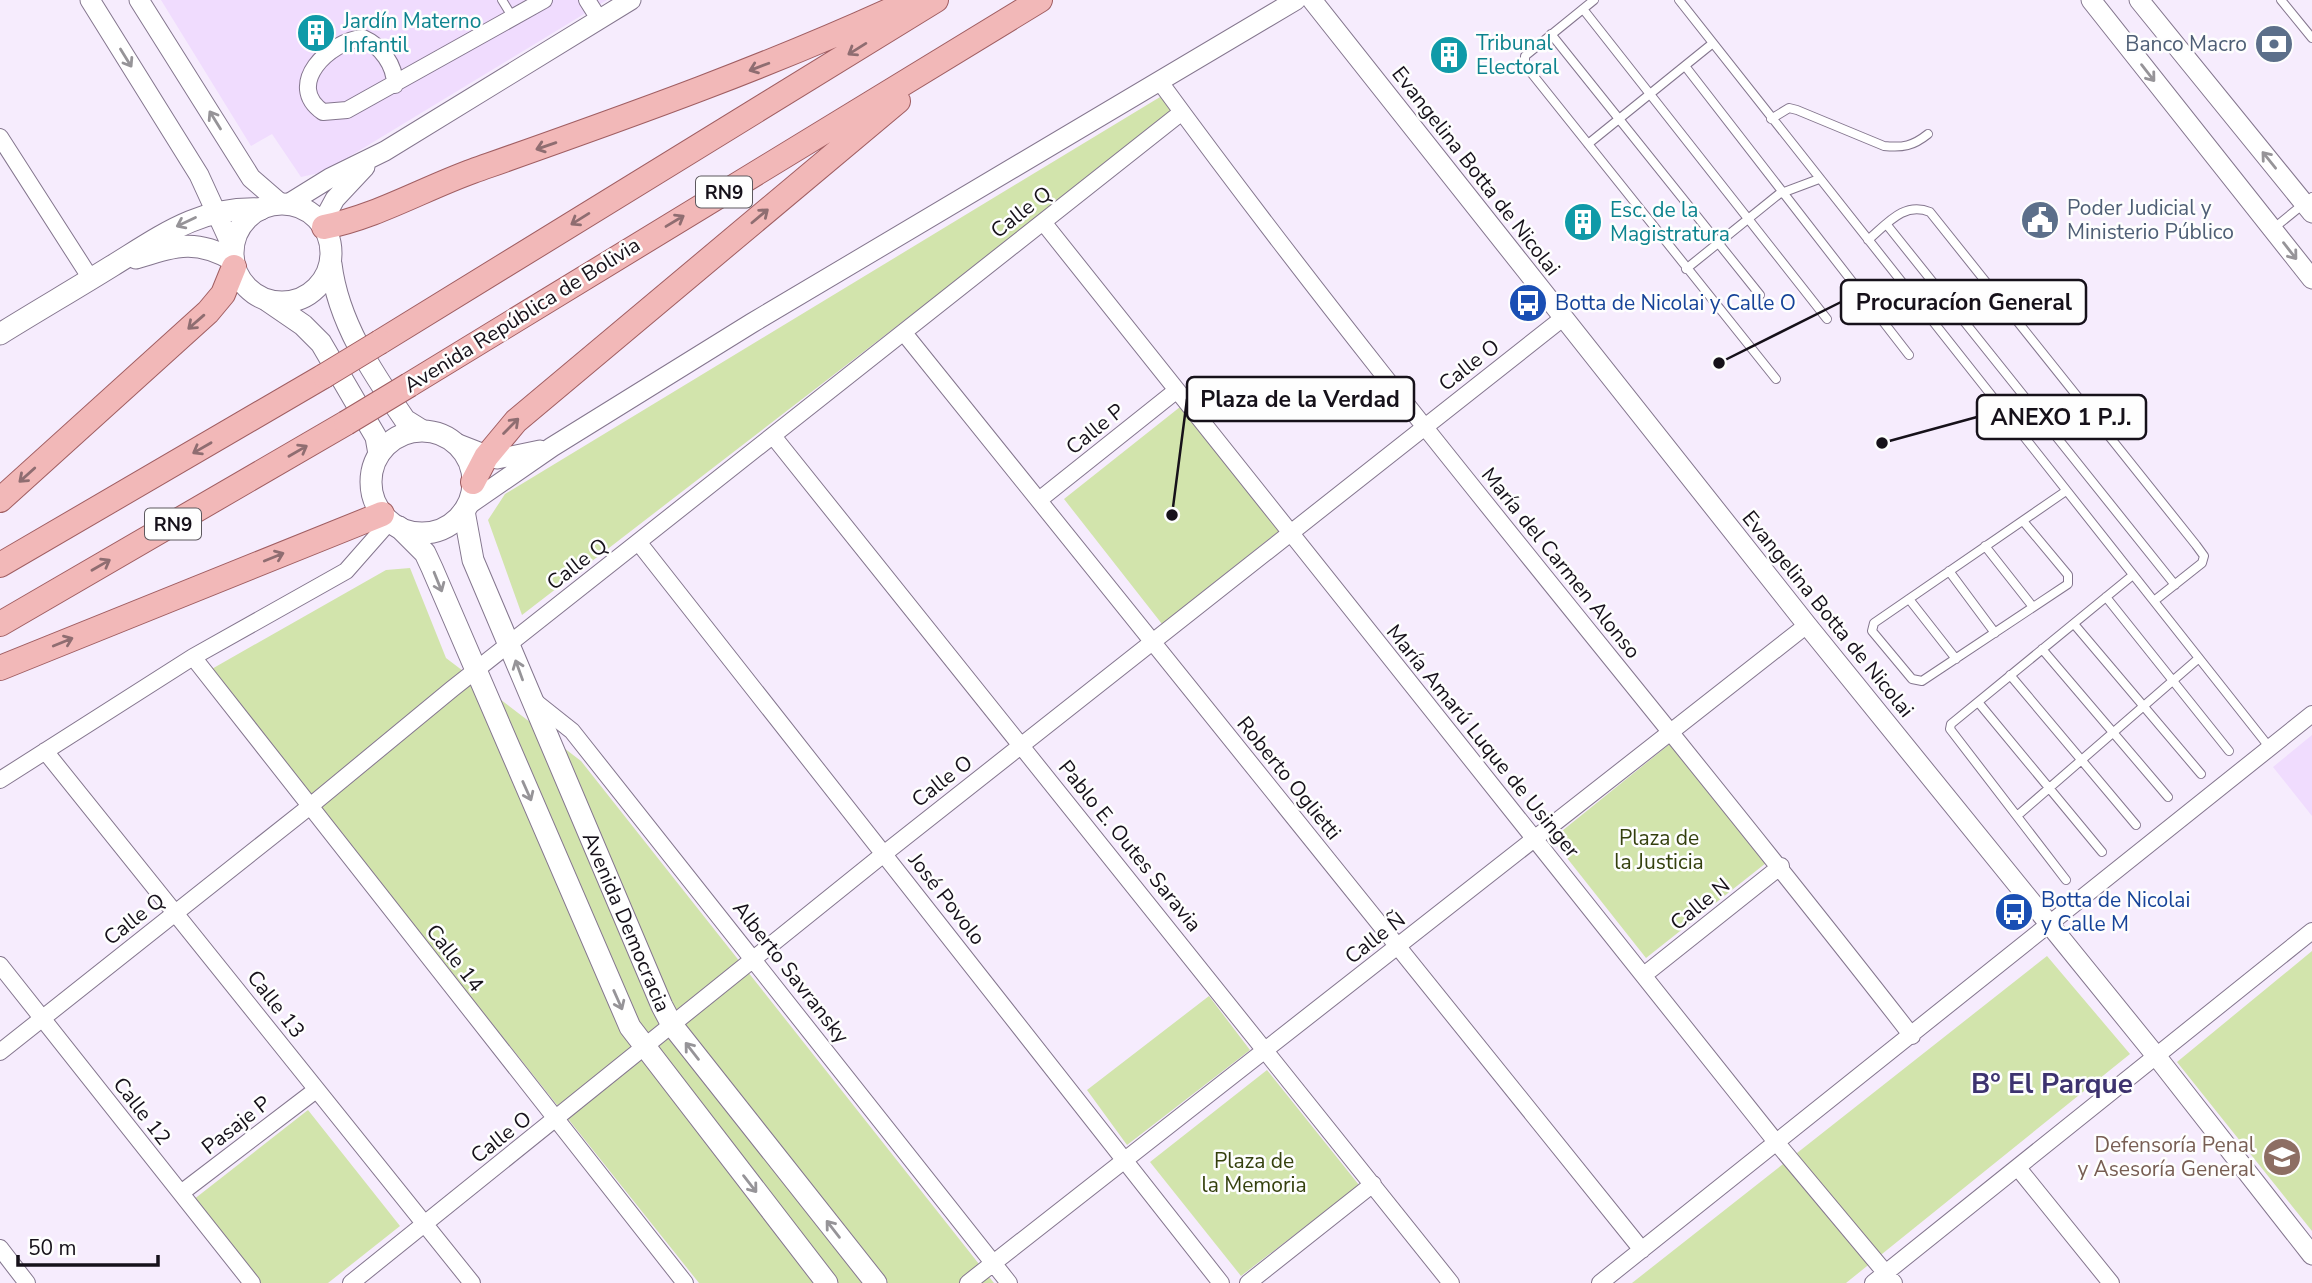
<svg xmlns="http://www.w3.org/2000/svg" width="2312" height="1283" viewBox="0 0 2312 1283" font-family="'Nunito Sans',sans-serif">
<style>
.built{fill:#f0dcfe}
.green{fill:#d2e4ac}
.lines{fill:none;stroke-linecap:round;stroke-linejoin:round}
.service-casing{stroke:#84768e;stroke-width:10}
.minor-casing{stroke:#84768e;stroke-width:18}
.tertiary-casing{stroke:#84768e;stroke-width:21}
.secondary-casing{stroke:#84768e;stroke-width:23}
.primary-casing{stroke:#a05e62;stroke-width:26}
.service{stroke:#fff;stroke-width:8}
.minor{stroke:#fff;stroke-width:16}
.tertiary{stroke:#fff;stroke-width:19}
.secondary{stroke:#fff;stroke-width:21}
.primary{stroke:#f2b8b8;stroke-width:24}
.primary-bridge-casing{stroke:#a05e62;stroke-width:26;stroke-linecap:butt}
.primary-bridge{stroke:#f2b8b8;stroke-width:24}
.oneway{stroke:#8f6d71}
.oneway2{stroke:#969498}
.labels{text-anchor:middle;stroke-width:5;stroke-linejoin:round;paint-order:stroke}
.shield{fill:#fefefe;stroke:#5c585e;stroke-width:2}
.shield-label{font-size:19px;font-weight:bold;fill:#16111a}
.culture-label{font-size:21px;fill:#0d838f;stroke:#fefefe;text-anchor:start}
.service-label{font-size:21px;fill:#4e5e75;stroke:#fefefe;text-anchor:end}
.street-label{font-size:21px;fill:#16111a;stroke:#fefefe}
.transit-label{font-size:21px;fill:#164399;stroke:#fefefe;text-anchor:start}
.park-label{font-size:21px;fill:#34400d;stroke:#fefefe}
.education-label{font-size:21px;fill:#785e54;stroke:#fefefe;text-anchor:end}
.district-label{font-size:28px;font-weight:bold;fill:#3d336f;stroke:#fefefe}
.leader{fill:none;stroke:#16111a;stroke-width:2.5}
.callout-dot{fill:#16111a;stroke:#fefefe;stroke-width:2.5}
.callout{fill:#fefefe;stroke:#16111a;stroke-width:2.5}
.callout-label{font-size:23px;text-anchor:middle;font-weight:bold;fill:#16111a}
</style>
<rect width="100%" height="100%" fill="#f6ecfd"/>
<path class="built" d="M 161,0 L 607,0 L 324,172 L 301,177 L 272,134 L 251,146 Z
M 2312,735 L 2312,816 L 2273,767 Z"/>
<path class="green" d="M 1165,94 L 1176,111 L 522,615 L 488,520 L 505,494 Z
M 1180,407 L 1279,531 L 1162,624 L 1064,499 Z
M 410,568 L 446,658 L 581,761 L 994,1283 L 699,1283 L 210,670 L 386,570 Z
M 1671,743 L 1766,863 L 1646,958 L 1552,839 Z
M 2312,951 L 2312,1231 L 2177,1062 Z
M 2047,956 L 2130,1054 L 1846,1283 L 1632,1283 Z
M 1209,996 L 1250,1050 L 1127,1145 L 1087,1090 Z
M 1267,1070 L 1359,1185 L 1241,1276 L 1150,1162 Z
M 308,1110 L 400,1226 L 328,1283 L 259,1283 L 193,1200 Z"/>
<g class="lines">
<defs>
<path id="service" d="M 502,0 L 513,18
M 1594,0 L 1525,56 L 1525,65 L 1776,379
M 1679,0 L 2270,748
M 2281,0 L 2312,38
M 1583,9 L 1827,319
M 1551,34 L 1760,295
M 1685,66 L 1909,355
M 1771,119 L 1789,108 L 1797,110 L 1884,146 C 1903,148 1913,146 1928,134
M 1588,144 L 1713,43
M 1887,225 L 2175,585
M 2274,228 L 2312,197
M 1868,240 C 1887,224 1904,201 1930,212 L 2196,545 L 2204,556 L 2202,563 L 2154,601
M 1686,269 L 1779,194 L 1819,179
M 2023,521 L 2068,575 L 2068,584 L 1922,681 L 1912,679 L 1872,631 L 1874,623 L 2066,491
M 1985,546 L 2033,607
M 1949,571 L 1995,633
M 2106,597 L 2229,751
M 1909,599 L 1956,659
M 2074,624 L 2201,774
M 2042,649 L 2168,797
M 2010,675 L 2136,825
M 1978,702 L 2102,852
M 2017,816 L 2199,658
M 2066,880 L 1950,729 L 1951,724 L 2133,575"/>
<path id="minor" d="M 587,0 L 599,19
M 1160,82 C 1399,409 1664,716 1912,1036
M 395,85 C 395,65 381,46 363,38 C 329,41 284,85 323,112 L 347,110 L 544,0
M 0,137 L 91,279
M 1043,222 L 1776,1142 L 1894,1283
M 904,333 L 1642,1250
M 773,436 L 1451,1283
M 1039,500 L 1177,390
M 639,543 L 1221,1283
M 193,657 L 685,1283
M 533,700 L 572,731 L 1009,1283
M 45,751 L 472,1283
M 0,780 L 193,657 L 346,571 L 390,521
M 0,965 L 252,1283
M 1644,975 L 1781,866
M 0,1052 L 309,807 L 452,689 L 1182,112
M 2018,1168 L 2111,1283
M 181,1193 L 316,1090
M 0,1248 L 27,1283
M 351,1283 L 885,853 L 1563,318
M 968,1283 L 1807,625
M 1248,1283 L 1373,1184
M 1600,1283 L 2312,714
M 1873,1283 L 2312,931"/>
<path id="tertiary" d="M 90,0 L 199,175 L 232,247
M 139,0 L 251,178 L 281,204
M 1312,0 L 1807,625 L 2157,1057 L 2312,1255
M 2091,0 L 2312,279
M 2139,0 L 2312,213
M 288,204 L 330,178 L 385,151 L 631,0
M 322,223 L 335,199 L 365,167
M 456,443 L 497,459 L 540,450
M 468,505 L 552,447 L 752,323 L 1296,0"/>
<g id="secondary">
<circle cx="282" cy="253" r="49"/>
<path d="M 136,258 C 175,246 195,238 233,260"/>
<path d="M 331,264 C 338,322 372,372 405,420 L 421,430"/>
<path d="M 268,301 L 303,325 L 321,343 L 376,437 L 379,454"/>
<path d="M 0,334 C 37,311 75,289 112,266 C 161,236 200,206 261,209"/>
<circle cx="422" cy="482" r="51"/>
<path id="s1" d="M 464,511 L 473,560 L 662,1006 L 672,1025 L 876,1283"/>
<path d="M 399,527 L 425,553 L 432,568 L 630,1027 L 827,1283"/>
</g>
<path id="primary" d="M 324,227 C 376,217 423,189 473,171 C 620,119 766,68 908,2
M 380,342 L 936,0
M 409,385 L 1040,0
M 473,482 L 486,457 L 516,421 L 898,101
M 0,500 L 208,312 L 223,294 L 234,267
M 0,565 L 324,376
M 0,624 L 346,423
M 0,668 L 382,514"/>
</defs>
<use href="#service" class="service-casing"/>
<use href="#minor" class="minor-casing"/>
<use href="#tertiary" class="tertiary-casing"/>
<use href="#secondary" class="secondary-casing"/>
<use href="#primary" class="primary-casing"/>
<use href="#service" class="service"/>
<use href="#minor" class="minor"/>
<use href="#tertiary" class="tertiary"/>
<use href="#secondary" class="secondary"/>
<use href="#primary" class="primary"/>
<defs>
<path id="primary-bridge" d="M 324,376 L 380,342
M 346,423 L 409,385"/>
</defs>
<use href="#primary-bridge" class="primary-bridge-casing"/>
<use href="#primary-bridge" class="primary-bridge"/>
</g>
<defs><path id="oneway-shaft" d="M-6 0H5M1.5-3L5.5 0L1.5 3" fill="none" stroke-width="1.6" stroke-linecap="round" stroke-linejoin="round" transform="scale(1.75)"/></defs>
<g class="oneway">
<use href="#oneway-shaft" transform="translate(857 49) rotate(148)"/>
<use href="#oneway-shaft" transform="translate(759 67) rotate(159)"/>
<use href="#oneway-shaft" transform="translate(546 146) rotate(161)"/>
<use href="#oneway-shaft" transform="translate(760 216) rotate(-40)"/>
<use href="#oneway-shaft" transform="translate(580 219) rotate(148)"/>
<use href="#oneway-shaft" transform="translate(675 221) rotate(-31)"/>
<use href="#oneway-shaft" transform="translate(196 322) rotate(139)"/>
<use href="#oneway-shaft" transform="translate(511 426) rotate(-45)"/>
<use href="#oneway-shaft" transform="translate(202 448) rotate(150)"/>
<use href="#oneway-shaft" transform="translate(298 451) rotate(-30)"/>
<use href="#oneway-shaft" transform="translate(27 475) rotate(138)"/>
<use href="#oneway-shaft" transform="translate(274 557) rotate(-22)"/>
<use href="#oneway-shaft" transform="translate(101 565) rotate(-30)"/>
<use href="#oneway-shaft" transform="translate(63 642) rotate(-22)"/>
</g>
<g class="oneway2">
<use href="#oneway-shaft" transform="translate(126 58) rotate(58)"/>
<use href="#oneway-shaft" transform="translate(2148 73) rotate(52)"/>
<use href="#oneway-shaft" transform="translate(215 120) rotate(-122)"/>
<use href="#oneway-shaft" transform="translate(2269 160) rotate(-129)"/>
<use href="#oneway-shaft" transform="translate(186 222) rotate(155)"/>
<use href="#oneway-shaft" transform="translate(2290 251) rotate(52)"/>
<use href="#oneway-shaft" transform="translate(438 582) rotate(68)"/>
<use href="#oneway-shaft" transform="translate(519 670) rotate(-110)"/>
<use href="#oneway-shaft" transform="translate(527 791) rotate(66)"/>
<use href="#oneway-shaft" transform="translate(618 1000) rotate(66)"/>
<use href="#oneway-shaft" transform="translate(692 1051) rotate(-128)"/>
<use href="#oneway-shaft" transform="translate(750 1184) rotate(52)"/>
<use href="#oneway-shaft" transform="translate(833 1229) rotate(-128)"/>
</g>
<defs>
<symbol id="building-disc" viewBox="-11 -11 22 22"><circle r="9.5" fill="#0f9aa8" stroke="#fefefe"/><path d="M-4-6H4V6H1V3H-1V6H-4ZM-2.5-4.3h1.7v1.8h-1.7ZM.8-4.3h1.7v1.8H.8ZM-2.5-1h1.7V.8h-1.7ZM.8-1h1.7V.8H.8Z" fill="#fff"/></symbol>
<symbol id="bank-disc" viewBox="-11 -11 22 22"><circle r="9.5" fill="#5c6f8a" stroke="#fefefe"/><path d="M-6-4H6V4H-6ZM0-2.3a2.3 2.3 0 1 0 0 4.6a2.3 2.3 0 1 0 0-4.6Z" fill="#fff"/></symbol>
<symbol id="civic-disc" viewBox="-11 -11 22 22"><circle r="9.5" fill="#5c6f8a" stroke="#fefefe"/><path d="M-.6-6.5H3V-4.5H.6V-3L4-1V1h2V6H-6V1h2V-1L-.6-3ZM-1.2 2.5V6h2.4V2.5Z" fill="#fff"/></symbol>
<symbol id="bus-disc" viewBox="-11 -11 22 22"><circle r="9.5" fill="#1a4fb4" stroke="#fefefe"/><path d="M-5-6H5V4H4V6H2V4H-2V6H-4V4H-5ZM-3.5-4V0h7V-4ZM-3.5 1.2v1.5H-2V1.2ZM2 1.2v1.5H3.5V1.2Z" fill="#fff"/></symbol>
<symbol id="school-disc" viewBox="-11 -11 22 22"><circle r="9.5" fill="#8d6e63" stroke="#fefefe"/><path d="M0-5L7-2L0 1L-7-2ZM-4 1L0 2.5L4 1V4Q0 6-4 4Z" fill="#fff"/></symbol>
</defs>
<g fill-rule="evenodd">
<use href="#building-disc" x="294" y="11" width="44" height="44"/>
<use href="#bank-disc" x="2252" y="22" width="44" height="44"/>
<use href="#building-disc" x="1427" y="33" width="44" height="44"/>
<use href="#civic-disc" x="2018" y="198" width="44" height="44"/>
<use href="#building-disc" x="1561" y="200" width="44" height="44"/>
<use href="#bus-disc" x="1506" y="281" width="44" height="44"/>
<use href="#bus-disc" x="1992" y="890" width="44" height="44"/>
<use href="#school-disc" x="2260" y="1135" width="44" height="44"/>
</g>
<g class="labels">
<g class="shield">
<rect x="696" y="176.5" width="56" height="31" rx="5"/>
<rect x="145" y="508.5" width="56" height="31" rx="5"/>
</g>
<g class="shield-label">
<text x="724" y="199">RN9</text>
<text x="173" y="531">RN9</text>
</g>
<g class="culture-label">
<text x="343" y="28">Jardín Materno<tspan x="343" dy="24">Infantil</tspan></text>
<text x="1476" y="50">Tribunal<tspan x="1476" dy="24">Electoral</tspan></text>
<text x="1610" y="217">Esc. de la<tspan x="1610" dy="24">Magistratura</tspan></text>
</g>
<g class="service-label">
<text x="2247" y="51">Banco Macro</text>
<text x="2067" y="215" text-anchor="start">Poder Judicial y<tspan x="2067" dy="24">Ministerio Público</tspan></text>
</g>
<g class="street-label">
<text transform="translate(1476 171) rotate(52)" y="7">Evangelina Botta de Nicolai</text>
<text transform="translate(1021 212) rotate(-38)" y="7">Calle Q</text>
<text transform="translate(522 315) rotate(-32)" y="7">Avenida República de Bolivia</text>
<text transform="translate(1469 365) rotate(-38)" y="7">Calle O</text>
<text transform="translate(1095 429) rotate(-39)" y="7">Calle P</text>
<text transform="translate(1561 563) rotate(51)" y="7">María del Carmen Alonso</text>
<text transform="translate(577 564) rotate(-38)" y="7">Calle Q</text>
<text transform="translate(1828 614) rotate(51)" y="7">Evangelina Botta de Nicolai</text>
<text transform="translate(1483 741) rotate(51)" y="7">María Amarú Luque de Usinger</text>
<text transform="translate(1289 778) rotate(51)" y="7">Roberto Oglietti</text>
<text transform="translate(942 781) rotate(-38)" y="7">Calle O</text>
<text transform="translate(1130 846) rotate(51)" y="7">Pablo E. Outes Saravia</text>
<text transform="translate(947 899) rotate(52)" y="7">José Povolo</text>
<text transform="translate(1700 904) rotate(-39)" y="7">Calle N</text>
<text transform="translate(134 919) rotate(-38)" y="7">Calle Q</text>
<text dy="7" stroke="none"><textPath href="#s1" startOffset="443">Avenida Democracia</textPath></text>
<text transform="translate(1375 938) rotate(-38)" y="7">Calle Ñ</text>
<text transform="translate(455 958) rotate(52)" y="7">Calle 14</text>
<text transform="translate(791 972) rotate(52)" y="7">Alberto Savransky</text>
<text transform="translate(276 1004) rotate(52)" y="7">Calle 13</text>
<text transform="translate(142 1111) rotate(52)" y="7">Calle 12</text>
<text transform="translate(236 1125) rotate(-38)" y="7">Pasaje P</text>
<text transform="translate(501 1137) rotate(-38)" y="7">Calle O</text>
</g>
<g class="transit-label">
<text x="1555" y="310">Botta de Nicolai y Calle O</text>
<text x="2041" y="907">Botta de Nicolai<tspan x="2041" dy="24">y Calle M</tspan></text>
</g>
<g class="park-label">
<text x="1659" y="845">Plaza de<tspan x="1659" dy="24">la Justicia</tspan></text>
<text x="1254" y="1168">Plaza de<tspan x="1254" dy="24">la Memoria</tspan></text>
</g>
<g class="education-label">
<text x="2255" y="1152">Defensoría Penal<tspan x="2255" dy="24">y Asesoría General</tspan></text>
</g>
<g class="district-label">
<text x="2052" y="1093">Bº El Parque</text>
</g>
</g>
<path class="leader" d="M1719 363L1841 302M1172 515L1187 399M1882 443L1977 417"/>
<g class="callout-dot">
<circle cx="1719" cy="363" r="7"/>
<circle cx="1172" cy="515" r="7"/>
<circle cx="1882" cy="443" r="7"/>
</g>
<g class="callout">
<rect x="1841" y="280" width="245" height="44" rx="7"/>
<rect x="1187" y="377" width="227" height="44" rx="7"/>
<rect x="1977" y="395" width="169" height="44" rx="7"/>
</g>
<g class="callout-label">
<text x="1964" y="310">Procuracíon General</text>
<text x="1300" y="407">Plaza de la Verdad</text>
<text x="2061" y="425">ANEXO 1 P.J.</text>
</g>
<path d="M18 1255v10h140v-10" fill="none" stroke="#16111a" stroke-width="3.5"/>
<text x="28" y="1255" font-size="21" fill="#16111a" stroke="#fefefe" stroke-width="5" paint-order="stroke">50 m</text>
</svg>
